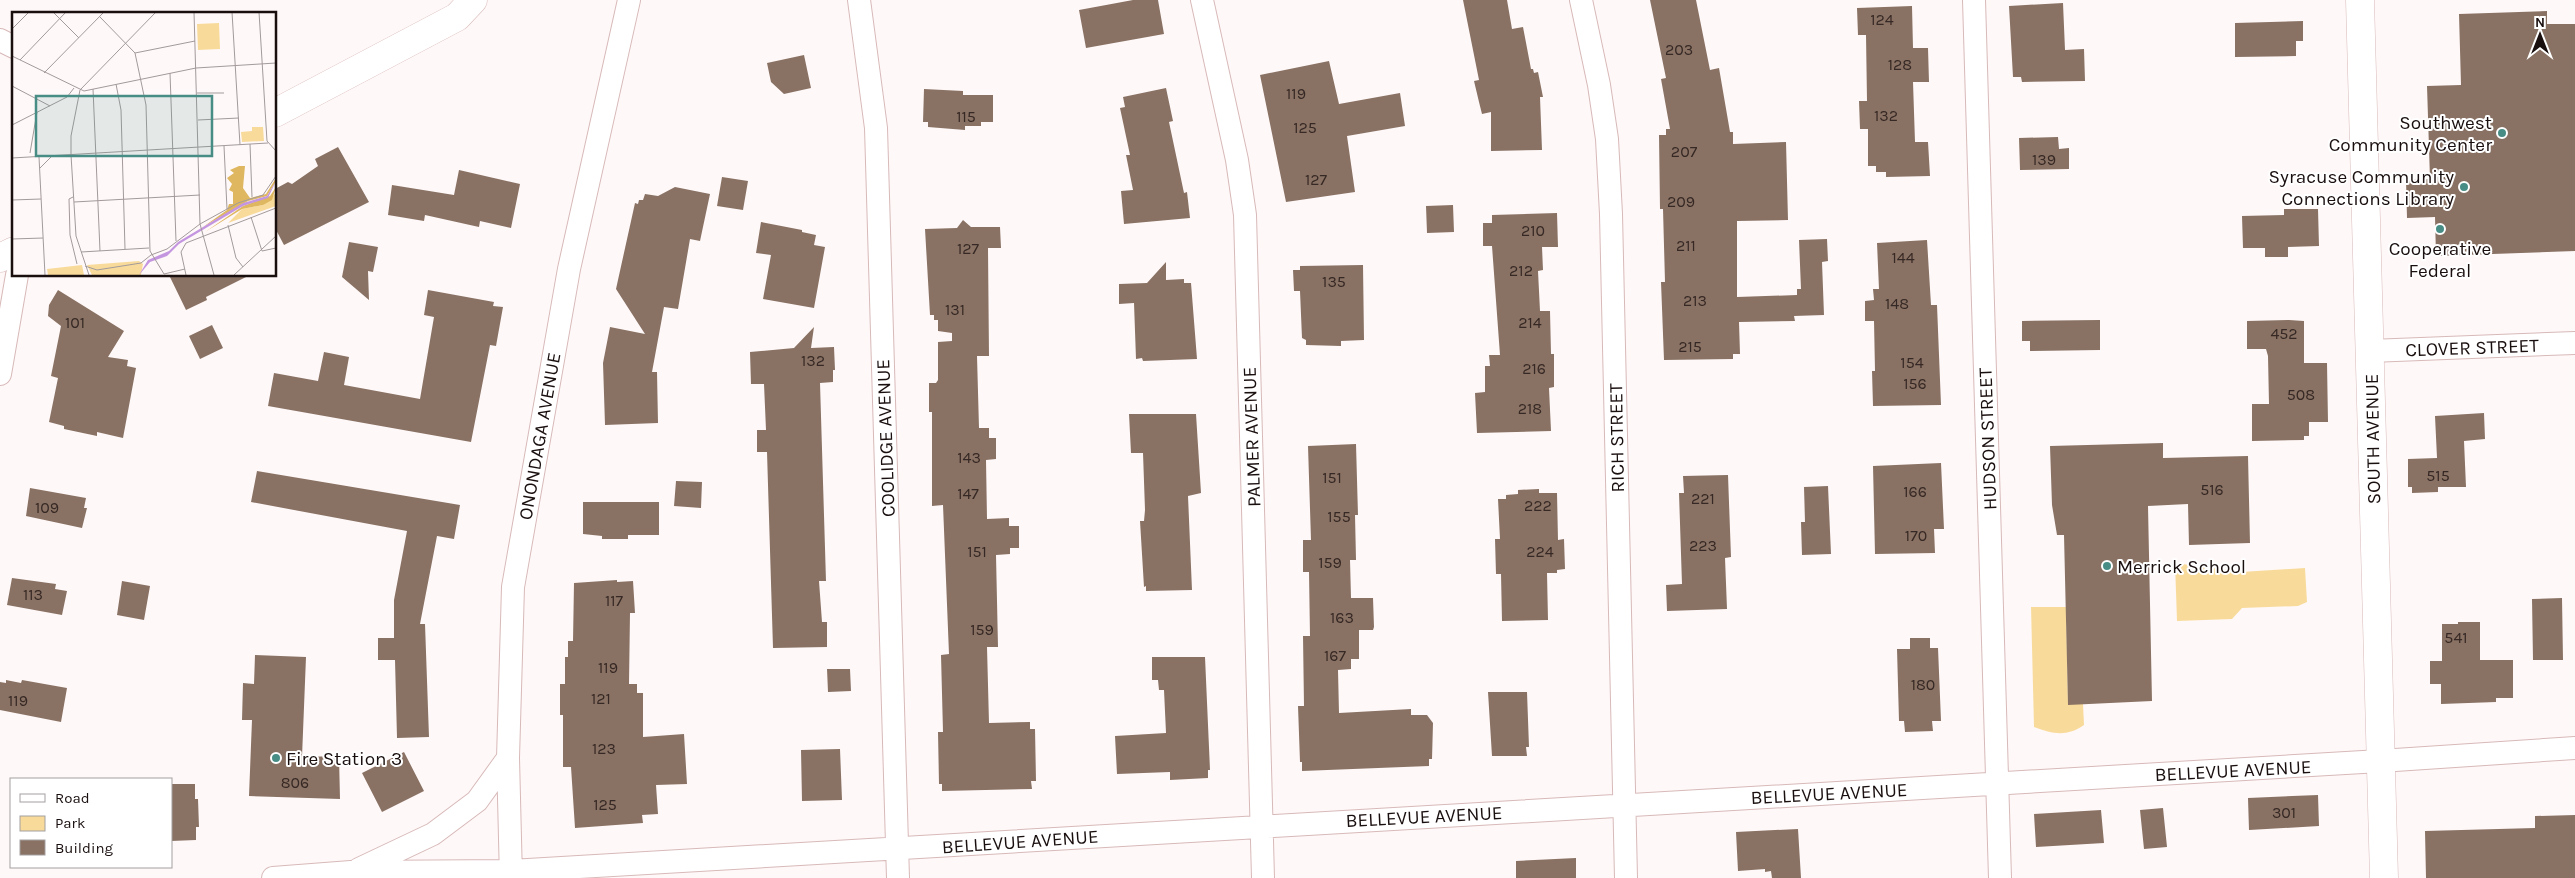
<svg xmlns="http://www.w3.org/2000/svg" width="2575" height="878" viewBox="0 0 2575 878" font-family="Karla,sans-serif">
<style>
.green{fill:#f8db9b}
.building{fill:#897264}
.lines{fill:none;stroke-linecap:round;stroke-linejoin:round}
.minor-casing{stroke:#d8b9b9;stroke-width:24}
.tertiary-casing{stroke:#d8b9b9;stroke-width:29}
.secondary-casing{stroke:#d8b9b9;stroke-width:29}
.minor{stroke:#fff;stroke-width:22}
.tertiary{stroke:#fff;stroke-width:28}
.secondary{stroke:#fff;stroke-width:28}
.poi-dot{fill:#478d85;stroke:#fff;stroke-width:2}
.labels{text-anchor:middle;stroke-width:4;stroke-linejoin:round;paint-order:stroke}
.number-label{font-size:16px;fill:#362824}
.poi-label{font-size:19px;fill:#1a0f0f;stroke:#fff;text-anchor:end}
.street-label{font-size:19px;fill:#1a0f0f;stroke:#fff}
.inset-road{fill:none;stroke:#a39b9b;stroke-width:1}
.view{fill:#478d85;fill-opacity:0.15;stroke:#478d85;stroke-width:2.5}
.inset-edge{fill:none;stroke:#1a0f0f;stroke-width:2.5}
</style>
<rect width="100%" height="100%" fill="#fff8f8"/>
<path class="green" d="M 2175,563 L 2241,572 L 2305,568 L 2307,602 L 2298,606 L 2242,608 L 2232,619 L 2177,621 Z
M 2031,607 L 2066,607 L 2068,704 L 2083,704 L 2084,725 C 2067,737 2053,734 2034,727 Z"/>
<path class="building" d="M 1133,0 L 1158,0 L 1164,34 L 1086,48 L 1079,10 Z
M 1463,0 L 1507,0 L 1512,29 L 1523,27 L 1531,69 L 1533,69 L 1534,73 L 1538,72 L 1543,97 L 1540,97 L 1542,150 L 1491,151 L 1491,112 L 1482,114 L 1479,102 L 1474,81 L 1479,80 Z
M 1650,0 L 1696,0 L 1710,70 L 1719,68 L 1730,132 L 1733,132 L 1733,144 L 1786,142 L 1788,220 L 1737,221 L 1737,297 L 1797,295 L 1797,289 L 1801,289 L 1799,240 L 1827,239 L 1828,261 L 1822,262 L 1824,315 L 1794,316 L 1795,321 L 1739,322 L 1740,354 L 1733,354 L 1733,359 L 1664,360 L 1661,282 L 1665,282 L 1663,209 L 1660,209 L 1659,135 L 1666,135 L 1666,129 L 1670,129 L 1661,79 L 1666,78 Z
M 2063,3 L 2065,50 L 2084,49 L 2085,81 L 2022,82 L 2021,77 L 2013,77 L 2009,6 Z
M 1912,6 L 1913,48 L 1928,48 L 1929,82 L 1913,82 L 1915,142 L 1928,142 L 1930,176 L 1886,177 L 1886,172 L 1876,172 L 1876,166 L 1868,166 L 1868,129 L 1860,129 L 1859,101 L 1867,101 L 1866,35 L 1858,35 L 1857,8 Z
M 2547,11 L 2547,24 L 2575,24 L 2575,251 L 2436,256 L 2435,217 L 2407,218 L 2406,180 L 2430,179 L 2427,86 L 2461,85 L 2459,14 Z
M 2303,21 L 2303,41 L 2296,41 L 2296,56 L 2235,57 L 2235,23 Z
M 804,55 L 811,88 L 784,94 L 771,82 L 767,63 Z
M 1329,61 L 1339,104 L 1400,93 L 1405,126 L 1347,136 L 1355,192 L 1286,202 L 1260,75 Z
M 1166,88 L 1173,121 L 1169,122 L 1184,193 L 1187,192 L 1190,218 L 1124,224 L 1121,191 L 1133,190 L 1126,155 L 1130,155 L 1120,108 L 1125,107 L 1123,97 Z
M 924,89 L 963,91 L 963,95 L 993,95 L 993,122 L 981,122 L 981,126 L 965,126 L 965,130 L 928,127 L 928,122 L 923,122 Z
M 2058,137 L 2059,149 L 2069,148 L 2069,169 L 2020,170 L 2019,138 Z
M 338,147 L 369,202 L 284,245 L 275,228 L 275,189 L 288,182 L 292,184 L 318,166 L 315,159 Z
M 459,170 L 520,184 L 511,228 L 480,221 L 479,227 L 425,215 L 424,221 L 388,215 L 392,185 L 454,195 Z
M 722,177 L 748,181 L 743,210 L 717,206 Z
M 675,187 L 710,194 L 700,241 L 690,239 L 678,309 L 664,307 L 652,372 L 657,372 L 658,423 L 605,425 L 603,363 L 610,327 L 645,334 L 616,289 L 635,203 L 638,204 L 639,200 L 643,200 L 645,194 L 658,196 Z
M 1453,205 L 1454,232 L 1427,233 L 1426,206 Z
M 2284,209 L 2318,209 L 2319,246 L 2288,247 L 2288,257 L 2265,257 L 2265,248 L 2243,248 L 2242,216 L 2284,215 Z
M 1557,213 L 1558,247 L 1542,247 L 1543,270 L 1538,271 L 1540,311 L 1550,311 L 1551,354 L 1554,354 L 1554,387 L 1549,388 L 1551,431 L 1477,433 L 1475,393 L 1485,392 L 1485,366 L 1490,366 L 1489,355 L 1500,355 L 1492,246 L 1483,246 L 1483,223 L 1492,223 L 1492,215 Z
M 963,220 L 971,227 L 1000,227 L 1001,248 L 988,248 L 989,356 L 977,356 L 979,428 L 989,428 L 989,438 L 996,438 L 996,459 L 986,460 L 987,519 L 1009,518 L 1009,526 L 1019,526 L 1019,548 L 1010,548 L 1010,554 L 996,555 L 998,647 L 987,647 L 989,723 L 1030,722 L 1030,729 L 1035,729 L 1036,781 L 1031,781 L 1032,789 L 942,791 L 942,784 L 939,784 L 938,732 L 943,732 L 941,655 L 949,654 L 943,505 L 932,506 L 932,412 L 929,412 L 929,383 L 936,383 L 938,380 L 938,342 L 952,341 L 952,333 L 938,331 L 938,320 L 934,320 L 934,315 L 930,315 L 925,229 L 957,228 Z
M 761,222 L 802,230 L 802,232 L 816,235 L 814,245 L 825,247 L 814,308 L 763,299 L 771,255 L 756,253 Z
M 1927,240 L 1931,305 L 1937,305 L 1941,405 L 1873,406 L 1872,371 L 1875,371 L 1874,321 L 1865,321 L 1865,301 L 1874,300 L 1873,289 L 1879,289 L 1877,243 Z
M 349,242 L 378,247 L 373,272 L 368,271 L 369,300 L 342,277 Z
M 1166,262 L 1166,280 L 1184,279 L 1184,283 L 1191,283 L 1197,359 L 1143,361 L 1142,358 L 1136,359 L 1134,303 L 1119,304 L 1119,284 L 1147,283 Z
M 1363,265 L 1364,340 L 1341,341 L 1341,346 L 1306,345 L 1306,340 L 1302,338 L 1300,291 L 1294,291 L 1293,270 L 1300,270 L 1300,266 Z
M 169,275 L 250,275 L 206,297 L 207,300 L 186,310 Z
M 58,290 L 124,331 L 108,357 L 128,360 L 127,366 L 136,368 L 123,438 L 97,432 L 97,436 L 64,429 L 64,426 L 49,422 L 58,378 L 51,376 L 61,326 L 48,316 L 49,305 Z
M 428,290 L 494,302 L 493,306 L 503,307 L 496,346 L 490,345 L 471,442 L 268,406 L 274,373 L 318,381 L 324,352 L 349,357 L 344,385 L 420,399 L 434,317 L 424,315 Z
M 2100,320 L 2100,350 L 2030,351 L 2030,341 L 2022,341 L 2022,321 Z
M 2289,320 L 2304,321 L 2304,363 L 2327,363 L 2328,422 L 2309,422 L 2309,436 L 2304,436 L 2304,440 L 2252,441 L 2252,404 L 2269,404 L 2268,356 L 2266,349 L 2247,349 L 2247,321 Z
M 212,325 L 223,348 L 200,359 L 189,336 Z
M 814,327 L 811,348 L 834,347 L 835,370 L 833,370 L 833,382 L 820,383 L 826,581 L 819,581 L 822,622 L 827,622 L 827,647 L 773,648 L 767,452 L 757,452 L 757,430 L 766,430 L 764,384 L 751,384 L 750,352 L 794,348 Z
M 2484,413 L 2485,439 L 2464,441 L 2466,487 L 2438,487 L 2438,492 L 2412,493 L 2412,487 L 2408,487 L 2408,459 L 2437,458 L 2435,416 Z
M 1129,414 L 1196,414 L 1201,493 L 1188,496 L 1192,590 L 1146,591 L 1146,586 L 1144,587 L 1140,521 L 1144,521 L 1145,510 L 1143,453 L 1131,453 Z
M 2163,443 L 2163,458 L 2248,456 L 2250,543 L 2189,545 L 2188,504 L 2148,506 L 2152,701 L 2068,705 L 2064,535 L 2057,535 L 2052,505 L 2050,446 Z
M 1356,444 L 1358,515 L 1355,515 L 1356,560 L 1350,560 L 1351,598 L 1373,598 L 1374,627 L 1373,630 L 1359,630 L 1359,659 L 1351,659 L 1351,669 L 1338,670 L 1339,713 L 1411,709 L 1411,715 L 1427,715 L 1433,723 L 1432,759 L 1429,759 L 1429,766 L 1302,771 L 1302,762 L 1300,762 L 1298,706 L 1304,706 L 1303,636 L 1310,636 L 1309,572 L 1303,572 L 1303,540 L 1311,540 L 1308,446 Z
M 1941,463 L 1944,529 L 1934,529 L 1935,553 L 1875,554 L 1873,466 Z
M 257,471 L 460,505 L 454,539 L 437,536 L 420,624 L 425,624 L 429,737 L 397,738 L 395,660 L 378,660 L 378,638 L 394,638 L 394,600 L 407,531 L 251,502 Z
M 1728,475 L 1731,557 L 1725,558 L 1727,609 L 1667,611 L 1666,585 L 1682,584 L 1679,493 L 1684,493 L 1683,476 Z
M 676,481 L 702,482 L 701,508 L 674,506 Z
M 1828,486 L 1831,554 L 1802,555 L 1801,522 L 1805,522 L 1804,487 Z
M 30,488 L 86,498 L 84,508 L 87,508 L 82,528 L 26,516 Z
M 1539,489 L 1539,493 L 1557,493 L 1558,540 L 1564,539 L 1565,569 L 1557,570 L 1557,573 L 1547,573 L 1548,620 L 1502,621 L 1501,574 L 1496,574 L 1495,539 L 1500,539 L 1498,499 L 1506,499 L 1506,495 L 1518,494 L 1518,490 Z
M 583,502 L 659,502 L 659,535 L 628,535 L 628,539 L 602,539 L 602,536 L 583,534 Z
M 12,578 L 56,584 L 55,589 L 67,591 L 62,615 L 7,605 Z
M 617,580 L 617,582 L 633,581 L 635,613 L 630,613 L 629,684 L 637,684 L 637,693 L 643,693 L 643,737 L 684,734 L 687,784 L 656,785 L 658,814 L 642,815 L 643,823 L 575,828 L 571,767 L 563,767 L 563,715 L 560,715 L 560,684 L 565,684 L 565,657 L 568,657 L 568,641 L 573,641 L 574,583 Z
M 122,581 L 150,586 L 144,620 L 117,615 Z
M 2562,598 L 2563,660 L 2533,660 L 2532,599 Z
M 2458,622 L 2480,622 L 2480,660 L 2513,660 L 2513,698 L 2496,698 L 2496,702 L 2441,704 L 2441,684 L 2430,684 L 2430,661 L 2442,661 L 2442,624 L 2458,624 Z
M 1910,638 L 1930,638 L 1930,648 L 1938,648 L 1941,721 L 1932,721 L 1933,731 L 1905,732 L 1904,721 L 1899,721 L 1897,649 L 1910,649 Z
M 255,655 L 306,657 L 302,757 L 339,756 L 340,799 L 249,796 L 252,720 L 242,720 L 243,683 L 254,684 Z
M 1152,657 L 1205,657 L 1210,770 L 1208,770 L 1208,778 L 1170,780 L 1170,772 L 1117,774 L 1115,736 L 1166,733 L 1164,690 L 1159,690 L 1158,680 L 1152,680 Z
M 827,669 L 850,669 L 851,691 L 828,692 Z
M 6,680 L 21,683 L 22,680 L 67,688 L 61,722 L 0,710 L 0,682 L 6,683 Z
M 1488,692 L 1527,692 L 1529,747 L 1526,747 L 1527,756 L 1492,756 Z
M 840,749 L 842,800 L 802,801 L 801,750 Z
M 404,752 L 424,791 L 382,812 L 362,773 Z
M 171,784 L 195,784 L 195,799 L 198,799 L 199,827 L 196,827 L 196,840 L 171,841 Z
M 2318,795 L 2319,826 L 2249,830 L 2248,798 Z
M 2163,808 L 2167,847 L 2144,849 L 2140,810 Z
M 2101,810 L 2104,843 L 2036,847 L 2034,814 Z
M 2575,815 L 2575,878 L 2426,878 L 2425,831 L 2535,828 L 2535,816 Z
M 1798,829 L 1801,878 L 1772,878 L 1771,871 L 1765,872 L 1765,869 L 1738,871 L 1736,832 Z
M 1576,858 L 1576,878 L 1516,878 L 1516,861 Z"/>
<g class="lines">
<defs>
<path id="minor" d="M 859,0 L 876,128 L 898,878
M 1202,0 L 1237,160 L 1245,215 L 1263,878
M 1581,0 L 1599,85 L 1607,139 L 1611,214 L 1626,878
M 1974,0 L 2000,878
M 0,40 L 14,47
M 2370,351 L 2575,343
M 0,374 L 17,275
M 359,869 L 433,834 L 477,801 L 508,758
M 273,878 L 351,872 L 511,871 L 2380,761 L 2575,748
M 511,878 L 508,758 L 513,587 L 569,269 L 629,0"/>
<path id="tertiary" d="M 275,113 L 457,17 L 473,0
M 0,258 L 14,251"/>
<path id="secondary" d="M 2360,0 L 2384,878"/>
</defs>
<use href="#minor" class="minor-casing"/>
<use href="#tertiary" class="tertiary-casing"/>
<use href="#secondary" class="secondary-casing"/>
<use href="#minor" class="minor"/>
<use href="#tertiary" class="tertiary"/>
<use href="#secondary" class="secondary"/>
</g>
<g class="poi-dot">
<circle cx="2502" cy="133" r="5"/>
<circle cx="2464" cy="187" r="5"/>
<circle cx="2440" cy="229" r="5"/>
<circle cx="2107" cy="566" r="5"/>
<circle cx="276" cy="758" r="5"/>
</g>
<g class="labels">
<g class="number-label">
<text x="1882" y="25">124</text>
<text x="1679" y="55">203</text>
<text x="1900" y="70">128</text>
<text x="1296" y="99">119</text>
<text x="1886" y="121">132</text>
<text x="966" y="122">115</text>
<text x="1305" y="133">125</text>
<text x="1684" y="157">207</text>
<text x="2044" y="165">139</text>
<text x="1316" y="185">127</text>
<text x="1681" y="207">209</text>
<text x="1533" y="236">210</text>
<text x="1686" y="251">211</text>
<text x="968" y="254">127</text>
<text x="1903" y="263">144</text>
<text x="1521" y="276">212</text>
<text x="1334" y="287">135</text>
<text x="1695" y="306">213</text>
<text x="1897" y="309">148</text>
<text x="955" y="315">131</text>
<text x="75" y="328">101</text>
<text x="1530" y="328">214</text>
<text x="2284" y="339">452</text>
<text x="1690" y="352">215</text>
<text x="813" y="366">132</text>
<text x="1912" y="368">154</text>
<text x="1534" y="374">216</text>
<text x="1915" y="389">156</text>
<text x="2301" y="400">508</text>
<text x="1530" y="414">218</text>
<text x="969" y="463">143</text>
<text x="2438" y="481">515</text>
<text x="1332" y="483">151</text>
<text x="2212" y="495">516</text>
<text x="1915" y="497">166</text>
<text x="968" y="499">147</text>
<text x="1703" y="504">221</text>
<text x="1538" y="511">222</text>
<text x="47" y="513">109</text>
<text x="1339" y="522">155</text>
<text x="1916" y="541">170</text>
<text x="1703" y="551">223</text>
<text x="977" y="557">151</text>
<text x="1540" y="557">224</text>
<text x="1330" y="568">159</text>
<text x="33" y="600">113</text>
<text x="614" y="606">117</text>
<text x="1342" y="623">163</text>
<text x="982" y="635">159</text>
<text x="2456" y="643">541</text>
<text x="1335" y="661">167</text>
<text x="608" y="673">119</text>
<text x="1923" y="690">180</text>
<text x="601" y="704">121</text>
<text x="18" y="706">119</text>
<text x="604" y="754">123</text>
<text x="295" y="788">806</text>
<text x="605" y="810">125</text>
<text x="2284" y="818">301</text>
</g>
<g class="poi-label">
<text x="2492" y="129">Southwest<tspan x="2492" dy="22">Community Center</tspan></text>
<text x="2454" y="183">Syracuse Community<tspan x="2454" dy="22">Connections Library</tspan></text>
<text x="2440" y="255" text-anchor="middle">Cooperative<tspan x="2440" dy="22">Federal</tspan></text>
<text x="2117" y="573" text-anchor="start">Merrick School</text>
<text x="286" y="765" text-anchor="start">Fire Station 3</text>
</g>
<g class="street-label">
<text transform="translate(2472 347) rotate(-2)" y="7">CLOVER STREET</text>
<text transform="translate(539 436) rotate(-80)" y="7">ONONDAGA AVENUE</text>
<text transform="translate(1251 437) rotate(-92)" y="7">PALMER AVENUE</text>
<text transform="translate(885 438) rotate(-92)" y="7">COOLIDGE AVENUE</text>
<text transform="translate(1616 438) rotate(-91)" y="7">RICH STREET</text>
<text transform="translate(1987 439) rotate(-92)" y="7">HUDSON STREET</text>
<text transform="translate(2372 439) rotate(-91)" y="7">SOUTH AVENUE</text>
<text transform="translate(2233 770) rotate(-3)" y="7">BELLEVUE AVENUE</text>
<text transform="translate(1829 793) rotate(-3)" y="7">BELLEVUE AVENUE</text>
<text transform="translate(1424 816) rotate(-3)" y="7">BELLEVUE AVENUE</text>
<text transform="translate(1020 841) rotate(-4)" y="7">BELLEVUE AVENUE</text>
</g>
</g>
<g transform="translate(12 12)">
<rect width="264" height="264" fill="#fff8f8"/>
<path d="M 207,11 L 208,37 L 186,38 L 185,12 ZM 240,115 L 251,115 L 252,129 L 230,130 L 229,120 L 240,119 ZM 264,181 L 264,194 L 216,211 L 230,197 L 251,193 ZM 127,249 L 131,252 L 129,263 L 80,263 L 75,253 ZM 70,253 L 72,263 L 36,263 L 35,257 Z" fill="#f8db9b"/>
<path d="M 227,154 L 233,154 L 231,176 L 238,186 L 254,182 L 264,166 L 264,169 L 255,184 L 236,189 L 191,215 L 215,198 L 217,192 L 221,192 L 221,180 L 217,178 L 220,172 L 215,166 L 222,161 L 218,158 ZM 264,175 L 260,188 L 251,193 L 230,197 L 193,220 L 231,194 L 258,184 Z" fill="#deb760"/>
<path d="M 264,169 L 256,186 L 231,194 L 167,232 L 155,244 L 138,250 L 127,263 L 136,248 L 157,239 L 166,230 L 231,191 L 255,184 Z" fill="#c496e0"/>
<path class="inset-road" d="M 41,0 L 67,26M 182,0 L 188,212 L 202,263M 220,0 L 228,133M 247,0 L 255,129 L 264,139M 88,5 L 123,41 L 134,93 L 138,239 L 152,262 L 173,257M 0,17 L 17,0M 123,41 L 183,29M 0,44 L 72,79 L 184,56 L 264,51M 8,48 L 54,0M 32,61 L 92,0M 158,61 L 164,229M 104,72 L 109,98 L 113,237M 0,74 L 38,94M 81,77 L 88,239M 185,81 L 212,81M 186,108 L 227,106M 0,113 L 55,85 L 62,76M 238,132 L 240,185M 212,134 L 215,197M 18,141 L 25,100M 27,145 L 33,263M 0,146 L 256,131M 28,156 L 40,144M 61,185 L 57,187 L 58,223 L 65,252M 0,188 L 29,187M 62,190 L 188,183M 239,205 L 250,239 L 264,236M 216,213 L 224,246 L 231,255M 0,227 L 31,226M 69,240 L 137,236M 73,254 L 85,258 L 129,251 L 139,243 L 155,237 L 188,212 L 226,191 L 251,183 L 264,164M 77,263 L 64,224 L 59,143 L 59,124 L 68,78 L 144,0M 174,263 L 169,240 L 174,231 L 264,196M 222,263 L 264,224"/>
<path class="view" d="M 24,84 L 200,84 L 200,144 L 24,144 Z"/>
<rect width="264" height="264" class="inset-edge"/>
</g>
<rect x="10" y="778" width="162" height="90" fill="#ffffff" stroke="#a39f9f"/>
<rect x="20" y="794" width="25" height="8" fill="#ffffff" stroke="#a39f9f"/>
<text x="55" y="803" font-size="15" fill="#1a0f0f">Road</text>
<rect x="20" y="816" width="25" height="15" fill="#f8db9b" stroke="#a39f9f"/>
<text x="55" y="828" font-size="15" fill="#1a0f0f">Park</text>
<rect x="20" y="840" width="25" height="15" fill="#897264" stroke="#a39f9f"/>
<text x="55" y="853" font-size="15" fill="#1a0f0f">Building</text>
<g transform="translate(2540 35)" stroke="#ffffff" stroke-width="4" paint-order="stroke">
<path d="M0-4L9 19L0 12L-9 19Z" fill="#1a0f0f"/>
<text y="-8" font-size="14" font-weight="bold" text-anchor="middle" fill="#1a0f0f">N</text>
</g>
</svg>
